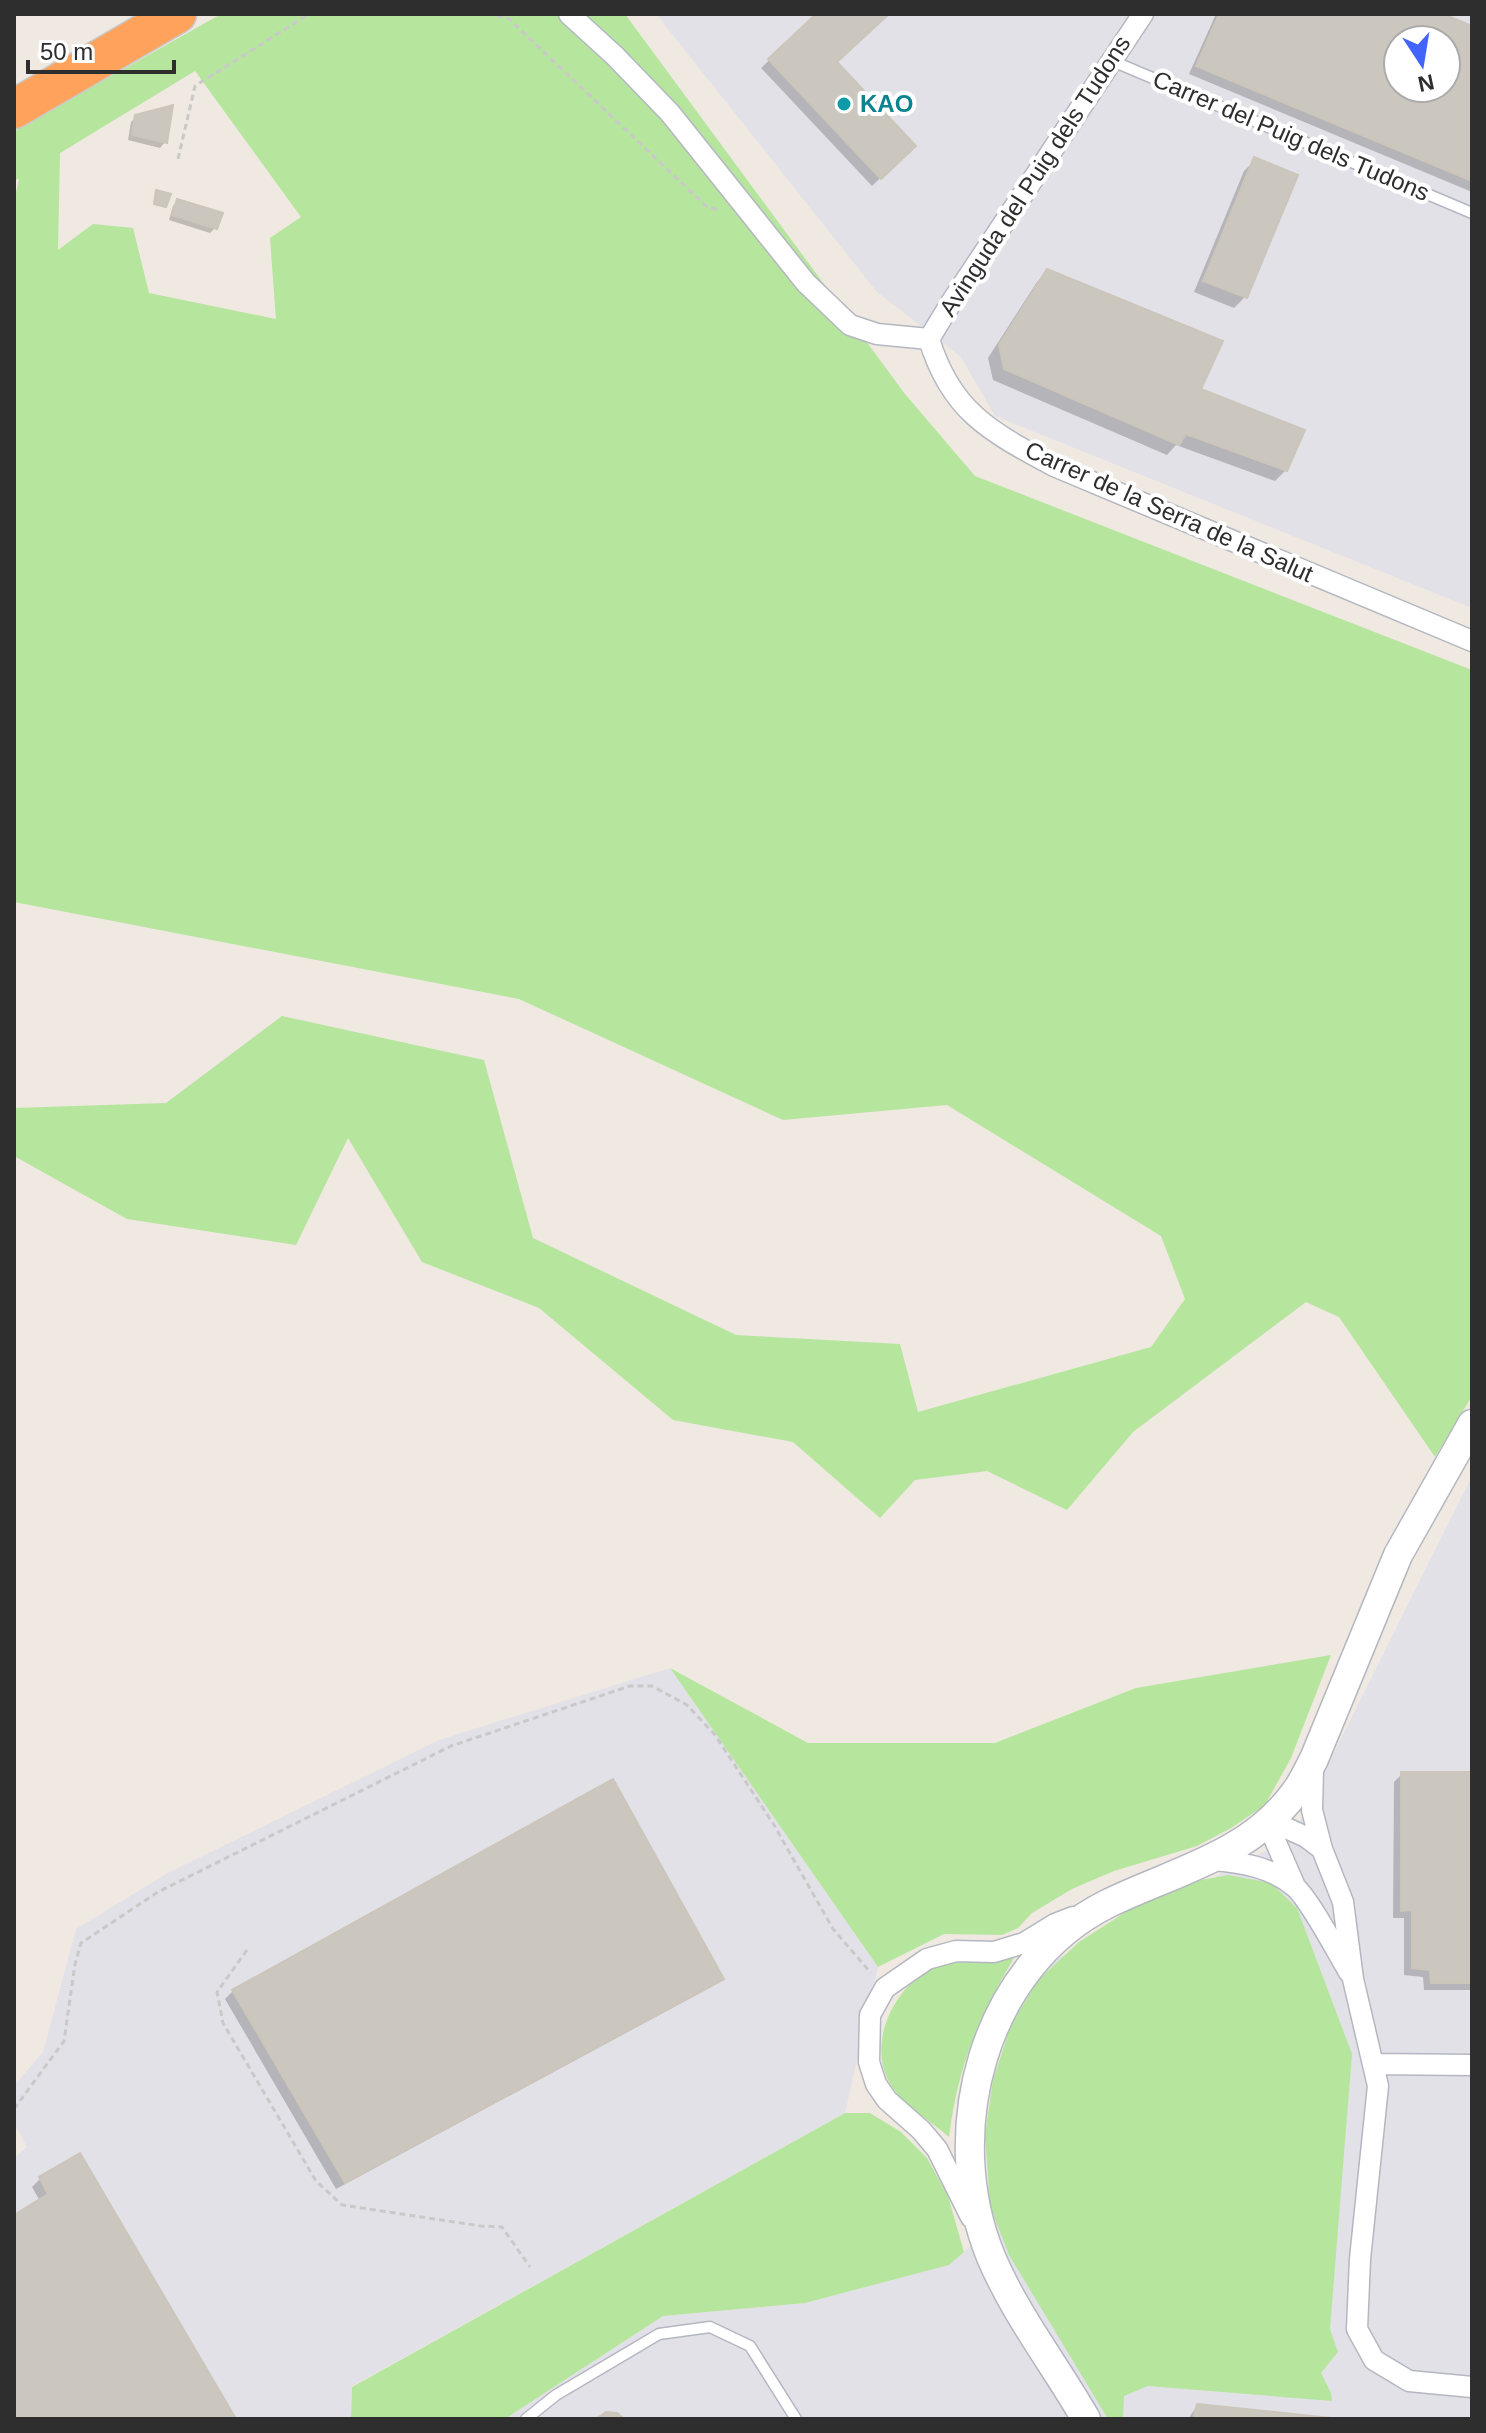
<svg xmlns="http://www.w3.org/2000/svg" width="1486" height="2433" viewBox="0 0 1486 2433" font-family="Arial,sans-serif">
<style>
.industrial{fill:#e3e1e8;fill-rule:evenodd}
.green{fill:#b6e59e;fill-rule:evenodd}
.shadow{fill:#0003;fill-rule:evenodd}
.building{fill:#cbc7bf;stroke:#cbc5ba;stroke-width:2;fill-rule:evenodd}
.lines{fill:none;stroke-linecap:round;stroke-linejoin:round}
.lane-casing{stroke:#b4b7c1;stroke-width:13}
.street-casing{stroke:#b4b7c1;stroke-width:23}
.secondary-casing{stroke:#b4b7c1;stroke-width:31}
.highway-casing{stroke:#c9c9c9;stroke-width:41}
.path{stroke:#c9c9c9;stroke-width:3;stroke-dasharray:6 4;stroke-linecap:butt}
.lane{stroke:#fff;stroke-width:10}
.street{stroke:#fff;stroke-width:20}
.secondary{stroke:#fff;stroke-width:28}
.highway{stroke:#ffa35c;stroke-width:38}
.culture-dot{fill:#0f9aa8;stroke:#fff;stroke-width:3}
.labels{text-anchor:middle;stroke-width:8;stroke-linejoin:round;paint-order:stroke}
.culture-label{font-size:24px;font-weight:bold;fill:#0d838f;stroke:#fff;text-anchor:start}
.street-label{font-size:24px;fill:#2e2e2e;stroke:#fff}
</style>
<rect width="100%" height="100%" fill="#efe9e1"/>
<path class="industrial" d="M 656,14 L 1472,14 L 1472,608 L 995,416 L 961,357 L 877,292 ZM 1398,40 L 1446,40 L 1446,88 L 1398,88 Z
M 1472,1476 L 1472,2419 L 505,2419 L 663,2316 L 805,2303 L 949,2265 L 972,2245 L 1047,1964 L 1292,1837 Z
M 670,1668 L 878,1967 L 845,2113 L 352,2386 L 351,2419 L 14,2419 L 14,2158 L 27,2147 L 14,2123 L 14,2086 L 43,2052 L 76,1929 L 166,1874 L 439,1740 Z"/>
<path class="green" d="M 221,14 L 625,14 L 905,394 L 975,476 L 1472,670 L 1472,1396 L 1435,1457 L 1339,1317 L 1306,1302 L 1133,1432 L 1067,1510 L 987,1471 L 915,1480 L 880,1518 L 793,1442 L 673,1420 L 539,1308 L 422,1262 L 348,1138 L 296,1245 L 127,1219 L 14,1156 L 14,1108 L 166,1103 L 282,1016 L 484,1060 L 533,1238 L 736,1335 L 900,1344 L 918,1412 L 1151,1347 L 1185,1299 L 1161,1236 L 947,1105 L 783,1120 L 519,999 L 14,902 L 14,202 L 19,179 L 14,180 L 14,131 ZM 195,71 L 301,217 L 270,238 L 276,319 L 149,293 L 133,228 L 93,224 L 58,250 L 60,153 Z
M 1331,1655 L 1291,1758 L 1265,1805 L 1231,1828 L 1197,1846 L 1114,1871 L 1072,1889 L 1032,1913 L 1018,1928 L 1002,1935 L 944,1934 L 878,1967 L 670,1668 L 808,1743 L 995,1743 L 1136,1688 Z
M 1228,1875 L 1271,1883 L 1297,1908 L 1352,2054 L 1330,2329 L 1338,2352 L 1321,2373 L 1331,2393 L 1332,2401 L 1148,2386 L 1124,2396 L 1123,2419 L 1108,2419 L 1009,2255 L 990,2206 L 985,2135 L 993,2080 L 1011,2025 L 1038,1980 L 1079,1942 L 1132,1908 L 1191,1882 Z
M 1014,1958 C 978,2018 958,2066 949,2137 C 931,2121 906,2107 893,2088 C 863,2046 895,1981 940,1965 C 954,1961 970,1963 983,1962 C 994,1962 1004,1959 1014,1958 Z
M 845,2113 L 870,2113 L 901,2132 L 927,2158 L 948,2196 L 964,2252 L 949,2265 L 805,2303 L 663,2316 L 505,2419 L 351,2419 L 352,2387 Z"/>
<path class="shadow" d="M 819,14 L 887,14 L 835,62 L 914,146 L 872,186 L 761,68 Z
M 1216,14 L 1438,14 L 1472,28 L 1472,192 L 1189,74 ZM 1398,40 L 1446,40 L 1446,88 L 1398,88 Z
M 136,117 L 165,142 L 160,148 L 128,140 L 131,122 Z
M 1255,160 L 1295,176 L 1245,297 L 1234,308 L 1194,292 L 1244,171 Z
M 178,201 L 215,228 L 210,233 L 169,220 L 173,206 Z
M 1048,271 L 1286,470 L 1275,481 L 1176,445 L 1167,455 L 993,380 L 988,358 L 1037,282 Z
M 1402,1774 L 1472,1774 L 1472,1990 L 1424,1990 L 1423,1977 L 1404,1975 L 1404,1918 L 1393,1918 L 1394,1782 Z
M 721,1978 L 713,1986 L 336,2189 L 225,1999 L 233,1991 Z
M 40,2179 L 234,2419 L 14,2419 L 14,2218 L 40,2201 L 32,2187 Z
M 1197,2406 L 1323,2419 L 1188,2419 Z"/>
<path class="building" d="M 816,14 L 889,14 L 837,62 L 916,146 L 881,179 L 768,59 Z
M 1219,14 L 1443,14 L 1472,26 L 1472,181 L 1196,66 ZM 1398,40 L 1446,40 L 1446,88 L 1398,88 Z
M 173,105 L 167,143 L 132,135 L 135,115 Z
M 1254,157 L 1298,175 L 1247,298 L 1203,281 Z
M 156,190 L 171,194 L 166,207 L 154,204 Z
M 177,199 L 223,213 L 217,229 L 172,215 Z
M 1047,269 L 1223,341 L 1201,389 L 1305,430 L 1287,471 L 1186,434 L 1179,445 L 1004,369 L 999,345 Z
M 1401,1772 L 1472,1772 L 1472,1983 L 1431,1983 L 1430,1970 L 1412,1968 L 1412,1910 L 1401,1911 Z
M 613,1779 L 724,1979 L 345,2183 L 232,1990 Z
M 80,2153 L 236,2419 L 14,2419 L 14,2215 L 48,2194 L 39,2177 Z
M 1197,2404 L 1331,2418 L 1193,2419 Z
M 606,2412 L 617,2413 L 624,2419 L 596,2419 Z"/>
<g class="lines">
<defs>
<path id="lane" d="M 1110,60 L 1472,213
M 526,2419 L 556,2395 L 659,2334 L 710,2327 L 750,2346 L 796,2419"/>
<path id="street" d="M 569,14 L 615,56 L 670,113 L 806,283 L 850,325 L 877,334 L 929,339 C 951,412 991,432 1054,466 L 1472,641
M 929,339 L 954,298 L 1143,14
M 1313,1767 L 1312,1810 L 1322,1849 L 1343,1902 L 1353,1979 L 1378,2086 L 1360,2259 L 1357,2329 L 1374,2360 L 1409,2381 L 1472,2387
M 1212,1860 C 1240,1862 1272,1867 1295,1887 C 1310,1900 1337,1952 1349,1972
M 1294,1884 L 1274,1838 L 1271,1821 L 1306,1837 L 1322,1849
M 1373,2064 L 1472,2065
M 971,2217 L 937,2149 L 921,2130 L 887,2100 L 876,2084 L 869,2062 L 870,2015 L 885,1988 L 927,1959 L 956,1951 L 994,1952 L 1024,1943 L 1055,1924 L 1073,1917"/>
<path id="secondary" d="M 1086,2419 C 1055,2365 1015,2314 991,2257 C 940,2133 982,1967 1107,1904 C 1174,1871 1250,1856 1296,1791 C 1303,1782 1308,1770 1314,1759 L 1398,1555 L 1472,1424"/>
<path id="highway" d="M 14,109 L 177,14"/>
</defs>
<use href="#lane" class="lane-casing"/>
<use href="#street" class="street-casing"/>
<use href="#secondary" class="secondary-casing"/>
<use href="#highway" class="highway-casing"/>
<path class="path" d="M 487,14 L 508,18 L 707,207 L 720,210
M 178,159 L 195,86 L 309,14
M 247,1950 L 217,1992 L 223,2023 L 316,2181 L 342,2205 L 481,2226 L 502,2227 L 530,2267
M 14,2109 L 64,2041 L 75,1964 L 81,1943 L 158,1892 L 451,1746 L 630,1686 L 652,1686 L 687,1705 L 715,1735 L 774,1825 L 833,1929 L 871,1973"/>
<use href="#lane" class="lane"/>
<use href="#street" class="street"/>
<use href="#secondary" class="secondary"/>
<use href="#highway" class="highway"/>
</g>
<circle class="culture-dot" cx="844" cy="104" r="8"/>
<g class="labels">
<g class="culture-label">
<text x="860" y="112">KAO</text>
</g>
<g class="street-label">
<text transform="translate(1291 136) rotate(23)" y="8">Carrer del Puig dels Tudons</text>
<text transform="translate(1035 176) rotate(-57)" y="8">Avinguda del Puig dels Tudons</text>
<text transform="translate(1169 512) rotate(24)" y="8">Carrer de la Serra de la Salut</text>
</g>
</g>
<rect width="1486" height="2433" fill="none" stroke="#2e2e2e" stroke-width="32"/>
<g transform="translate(1422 64) rotate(168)"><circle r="38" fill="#ffffff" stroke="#ababab" stroke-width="2"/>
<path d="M0-6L14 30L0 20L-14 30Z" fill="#4264fb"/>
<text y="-12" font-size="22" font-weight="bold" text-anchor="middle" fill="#2e2e2e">N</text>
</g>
<path d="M28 60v12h146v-12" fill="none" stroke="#2e2e2e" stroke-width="4"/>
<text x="40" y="60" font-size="24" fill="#2e2e2e" stroke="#ffffff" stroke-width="6" paint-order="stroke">50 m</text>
</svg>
